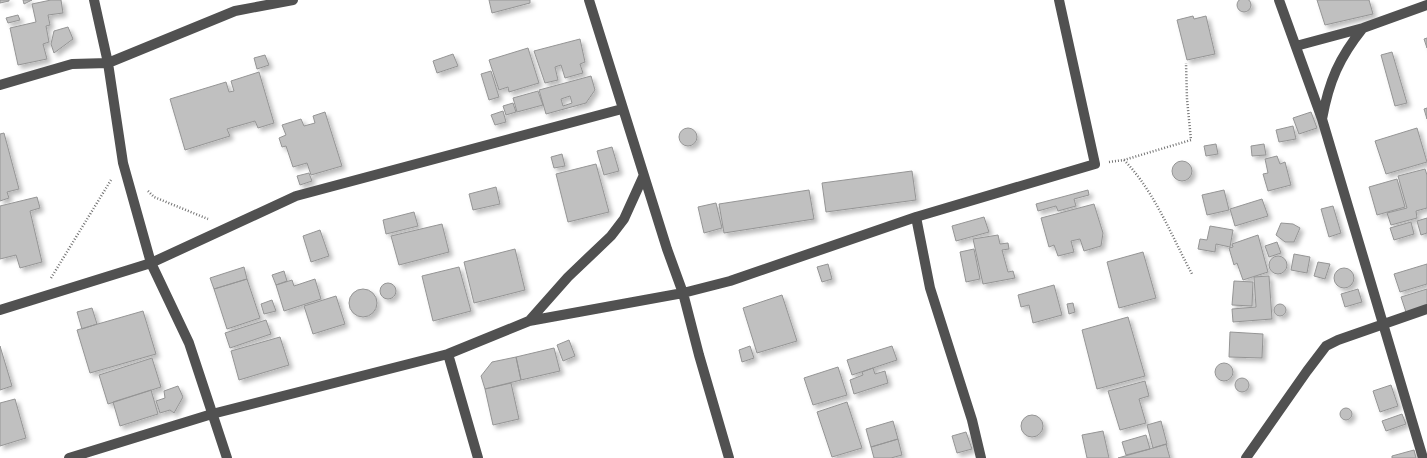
<svg xmlns="http://www.w3.org/2000/svg" width="1427" height="458" viewBox="0 0 1427 458" font-family="Quicksand,sans-serif">
<style>
.building{fill:#c0c0c0;stroke:#959595;fill-rule:evenodd;filter:url(#shadow)}
.lines{fill:none;stroke-linecap:round;stroke-linejoin:round}
.path{stroke:#737373;stroke-width:2.5;stroke-dasharray:1 2;stroke-linecap:butt}
.minor{stroke:#515151;stroke-width:10}
</style>
<defs>
<filter id="shadow"><feDropShadow dx="3.5" dy="3.5" stdDeviation="2" flood-color="#0004"/></filter>
</defs>
<rect width="100%" height="100%" fill="#fff"/>
<path class="building" d="M1237 5a7 7 0 1 1 14 0a7 7 0 1 1-14 0Z
M 0,0 L 9,0 L 9,1 L 0,3 Z
M 23,0 L 32,0 L 24,4 Z
M 51,0 L 61,0 L 63,13 L 48,15 L 50,25 L 46,26 L 49,42 L 43,44 L 47,59 L 18,65 L 10,28 L 36,22 L 32,4 Z
M 489,0 L 530,0 L 530,3 L 492,13 Z
M 1317,0 L 1369,0 L 1373,14 L 1325,25 Z
M 18,15 L 20,20 L 8,23 L 6,18 Z
M 1193,16 L 1194,19 L 1206,16 L 1215,54 L 1187,60 L 1177,20 Z
M 68,27 L 73,39 L 54,53 L 51,44 L 54,31 Z
M 1427,38 L 1427,48 L 1424,39 Z
M 580,39 L 585,62 L 580,64 L 583,73 L 565,78 L 561,65 L 555,67 L 558,80 L 545,83 L 534,51 Z
M 528,48 L 539,83 L 509,92 L 508,87 L 499,90 L 489,60 Z
M 1392,52 L 1407,103 L 1395,106 L 1381,55 Z
M 453,54 L 458,66 L 437,73 L 433,61 Z
M 265,55 L 269,65 L 257,69 L 254,58 Z
M 491,71 L 499,97 L 489,100 L 481,74 Z
M 259,72 L 274,123 L 258,128 L 255,121 L 227,129 L 230,136 L 185,150 L 170,99 L 226,82 L 229,92 L 234,91 L 231,81 Z
M 591,76 L 595,90 L 586,103 L 546,114 L 539,90 ZM 570,96 L 572,103 L 563,106 L 561,99 Z
M 538,91 L 543,105 L 517,112 L 513,98 Z
M 513,103 L 516,112 L 506,115 L 503,106 Z
M 1427,108 L 1427,119 L 1424,109 Z
M 503,111 L 506,122 L 495,125 L 491,115 Z
M 325,112 L 342,166 L 311,175 L 307,163 L 293,167 L 286,146 L 282,147 L 279,138 L 286,135 L 282,125 L 301,119 L 304,126 L 315,123 L 313,116 Z
M 1311,112 L 1317,128 L 1299,134 L 1293,118 Z
M 1293,126 L 1296,139 L 1279,142 L 1276,130 Z
M679 137a9 9 0 1 1 18 0a9 9 0 1 1-18 0Z
M 1417,128 L 1427,162 L 1386,174 L 1375,141 Z
M 4,133 L 19,189 L 7,192 L 9,198 L 0,201 L 0,134 Z
M 1216,144 L 1218,154 L 1206,156 L 1204,146 Z
M 1264,144 L 1266,155 L 1252,156 L 1251,146 Z
M 612,147 L 619,171 L 604,175 L 597,151 Z
M 562,154 L 565,166 L 554,168 L 551,157 Z
M 1277,156 L 1280,164 L 1285,162 L 1291,185 L 1268,191 L 1263,174 L 1268,173 L 1265,159 Z
M1172 171a10 10 0 1 1 20 0a10 10 0 1 1-20 0Z
M 596,164 L 609,212 L 568,222 L 556,174 Z
M 1425,169 L 1427,175 L 1427,208 L 1416,211 L 1417,218 L 1391,225 L 1387,213 L 1407,208 L 1398,176 Z
M 912,171 L 916,200 L 826,212 L 822,183 Z
M 309,173 L 312,181 L 300,185 L 297,176 Z
M 1397,179 L 1405,207 L 1377,215 L 1369,187 Z
M 496,187 L 500,204 L 473,210 L 469,194 Z
M 809,190 L 814,219 L 724,233 L 719,204 Z
M 1088,190 L 1089,195 L 1074,199 L 1076,206 L 1058,211 L 1056,206 L 1038,211 L 1036,204 Z
M 1224,190 L 1229,210 L 1207,215 L 1202,195 Z
M 37,197 L 40,208 L 30,211 L 42,262 L 20,268 L 16,255 L 0,259 L 0,206 Z
M 1262,199 L 1268,216 L 1235,226 L 1230,209 Z
M 716,203 L 722,228 L 704,233 L 698,207 Z
M 1094,204 L 1103,233 L 1101,246 L 1084,251 L 1080,239 L 1071,241 L 1074,252 L 1058,256 L 1054,245 L 1049,247 L 1041,218 Z
M 1333,206 L 1341,233 L 1329,237 L 1321,209 Z
M 414,212 L 418,226 L 386,234 L 383,220 Z
M 984,217 L 989,232 L 956,241 L 952,226 Z
M 1427,218 L 1427,233 L 1421,235 L 1417,221 Z
M 1411,222 L 1414,234 L 1394,240 L 1390,228 Z
M 1281,223 L 1293,224 L 1300,228 L 1294,242 L 1285,242 L 1276,235 Z
M 442,224 L 449,252 L 399,265 L 391,236 Z
M 1210,226 L 1233,230 L 1230,247 L 1216,244 L 1215,252 L 1198,249 L 1200,239 L 1207,240 Z
M 320,230 L 329,256 L 311,262 L 303,236 Z
M 998,235 L 1000,244 L 1008,243 L 1009,249 L 1002,250 L 1008,272 L 1013,271 L 1015,278 L 983,284 L 973,239 Z
M 1258,235 L 1268,272 L 1243,280 L 1237,263 L 1234,265 L 1229,248 L 1233,247 L 1232,244 Z
M 1277,242 L 1281,253 L 1269,257 L 1265,246 Z
M 515,249 L 525,290 L 474,303 L 464,262 Z
M 974,249 L 980,279 L 966,282 L 960,252 Z
M 1143,252 L 1156,298 L 1119,308 L 1107,262 Z
M 1294,254 L 1310,257 L 1307,273 L 1291,270 Z
M1269 265a9 9 0 1 1 18 0a9 9 0 1 1-18 0Z
M 1318,262 L 1330,264 L 1325,279 L 1314,276 Z
M 828,264 L 832,279 L 822,282 L 817,267 Z
M 1427,264 L 1427,284 L 1400,292 L 1394,274 Z
M 244,267 L 247,279 L 214,289 L 210,278 Z
M 459,267 L 471,311 L 433,321 L 422,276 Z
M1334 278a10 10 0 1 1 20 0a10 10 0 1 1-20 0Z
M 284,271 L 287,281 L 276,285 L 272,275 Z
M 1269,276 L 1272,319 L 1233,322 L 1232,309 L 1256,307 L 1254,277 Z
M 247,279 L 260,318 L 227,329 L 214,289 Z
M 315,279 L 321,299 L 284,311 L 276,285 L 292,280 L 294,286 Z
M 1234,281 L 1253,282 L 1252,306 L 1232,305 Z
M380 291a8 8 0 1 1 16 0a8 8 0 1 1-16 0Z
M 1054,285 L 1062,315 L 1033,323 L 1029,305 L 1021,307 L 1018,295 Z
M 1358,289 L 1362,302 L 1345,307 L 1341,294 Z
M 1427,289 L 1427,305 L 1406,312 L 1401,297 Z
M349 303a14 14 0 1 1 28 0a14 14 0 1 1-28 0Z
M 782,295 L 797,341 L 757,353 L 743,308 Z
M 336,296 L 345,324 L 313,334 L 304,306 Z
M 272,300 L 276,311 L 264,314 L 261,304 Z
M 1073,303 L 1075,312 L 1069,314 L 1067,304 Z
M1274 310a6 6 0 1 1 12 0a6 6 0 1 1-12 0Z
M 92,308 L 97,324 L 82,329 L 77,312 Z
M 143,311 L 156,354 L 90,373 L 77,330 Z
M 1128,317 L 1145,376 L 1097,389 L 1082,330 Z
M 266,320 L 271,334 L 230,348 L 225,333 Z
M 1230,332 L 1263,334 L 1262,358 L 1229,357 Z
M 280,337 L 289,365 L 239,380 L 231,351 Z
M 569,340 L 575,356 L 563,361 L 557,345 Z
M 0,346 L 12,386 L 0,390 Z
M 750,346 L 754,358 L 742,362 L 739,350 Z
M 892,346 L 897,360 L 852,375 L 847,360 Z
M 554,348 L 560,371 L 521,380 L 516,357 Z
M 516,357 L 521,380 L 485,389 L 481,376 L 492,362 Z
M 152,358 L 161,387 L 108,404 L 99,375 Z
M1215 372a9 9 0 1 1 18 0a9 9 0 1 1-18 0Z
M 838,367 L 847,395 L 813,405 L 804,378 Z
M 873,368 L 875,374 L 885,371 L 888,383 L 854,394 L 850,380 L 863,375 L 862,372 Z
M1235 385a7 7 0 1 1 14 0a7 7 0 1 1-14 0Z
M 1145,381 L 1149,396 L 1139,399 L 1146,423 L 1120,430 L 1108,391 Z
M 511,383 L 519,419 L 493,425 L 485,389 Z
M 1391,385 L 1398,406 L 1380,412 L 1373,391 Z
M 178,386 L 183,397 L 174,413 L 170,410 L 160,413 L 156,401 L 165,398 L 164,391 Z
M 151,390 L 158,414 L 120,426 L 113,402 Z
M 15,399 L 26,438 L 0,446 L 0,403 Z
M 847,402 L 862,448 L 832,457 L 817,412 Z
M1340 414a6 6 0 1 1 12 0a6 6 0 1 1-12 0Z
M 1402,414 L 1406,424 L 1386,431 L 1382,421 Z
M1021 426a11 11 0 1 1 22 0a11 11 0 1 1-22 0Z
M 893,421 L 898,439 L 871,447 L 866,429 Z
M 1161,421 L 1167,444 L 1153,448 L 1147,425 Z
M 1103,431 L 1109,458 L 1087,458 L 1082,435 Z
M 966,432 L 972,449 L 957,453 L 952,436 Z
M 1146,435 L 1150,449 L 1126,455 L 1122,442 Z
M 898,439 L 902,455 L 891,458 L 874,458 L 871,447 Z
M 1166,444 L 1170,458 L 1118,458 L 1153,448 Z
M 1414,450 L 1416,458 L 1392,458 L 1392,456 Z"/>
<g class="lines">
<path class="path" d="M 1124,160 C 1155,192 1171,235 1192,274
M 1109,162 L 1124,160 L 1191,140 L 1187,99 L 1186,63
M 148,191 L 154,197 L 208,219
M 51,278 L 111,180"/>
<path class="minor" d="M 94,0 L 108,63 L 123,163 L 151,263 L 189,343 L 227,458
M 589,0 L 667,249 L 683,293 L 699,355 L 729,458
M 1279,0 L 1322,119 L 1423,458
M 1296,46 L 1363,28 L 1427,5
M 0,85 L 72,64 L 108,63 L 235,11 L 293,0
M 1322,119 C 1329,81 1339,58 1363,28
M 916,217 L 930,288 L 972,420 L 981,458
M 0,310 L 151,263 L 296,196 L 622,109
M 529,321 L 568,277 L 611,236 L 624,219 L 643,177
M 448,354 L 478,458
M 69,458 L 212,414 L 448,354 L 529,321 L 683,293 L 730,281 L 916,217 L 1095,164 L 1059,0
M 1246,458 L 1307,371 L 1326,346 L 1338,340 L 1427,309"/>
</g>
</svg>
